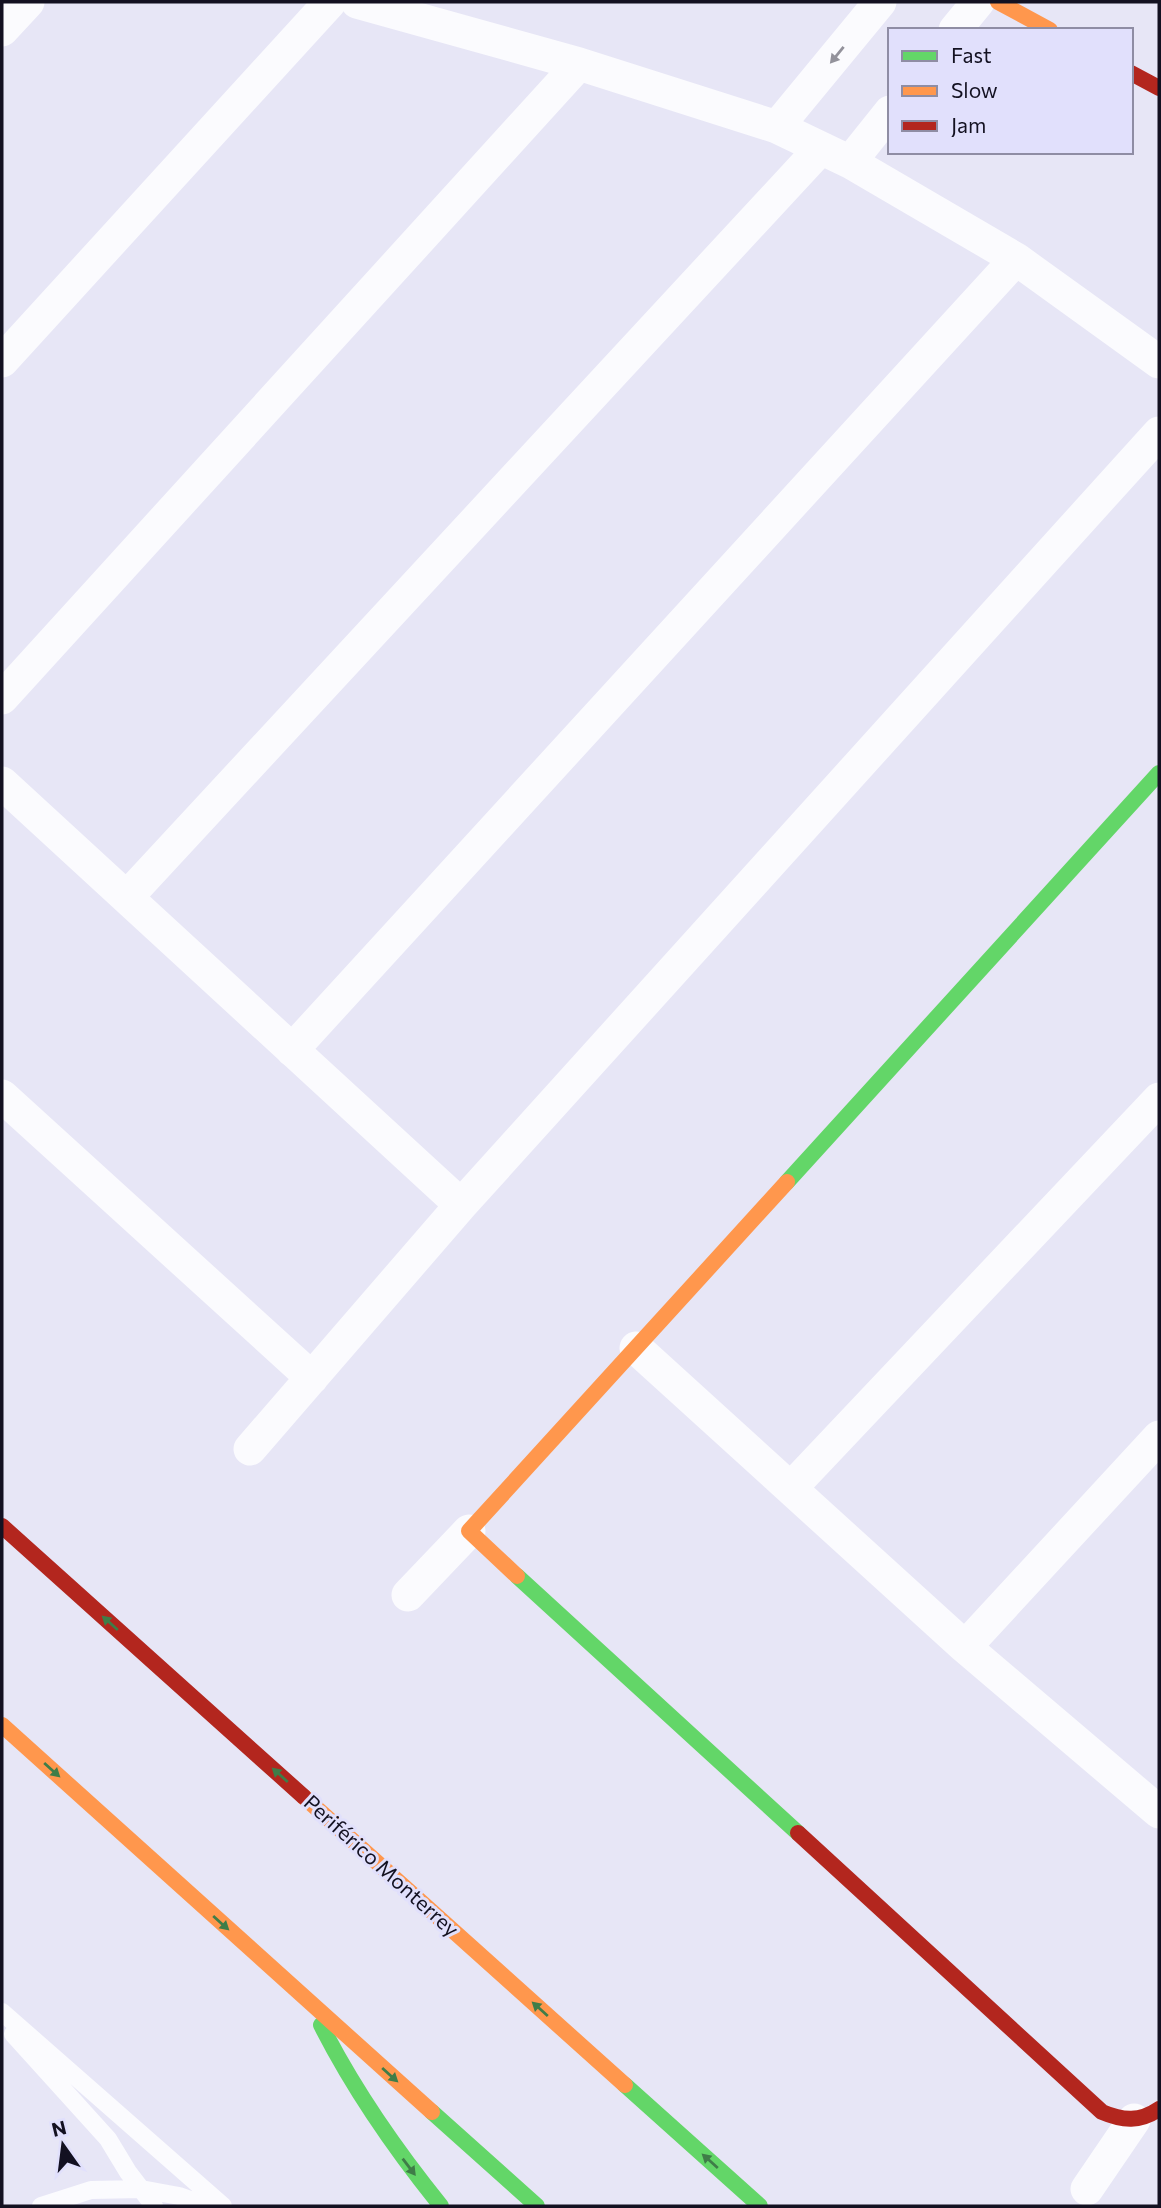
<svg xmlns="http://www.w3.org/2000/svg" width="1161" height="2208" viewBox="0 0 1161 2208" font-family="Commissioner,sans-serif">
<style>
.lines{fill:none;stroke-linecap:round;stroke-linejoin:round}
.lane{stroke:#fbfbfe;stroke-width:18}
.street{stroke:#fbfbfe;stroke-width:33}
.fast{stroke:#63d668;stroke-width:16}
.slow{stroke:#ff974d;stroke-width:16}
.jam{stroke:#b3261e;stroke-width:16}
.oneway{fill:#93929b}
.oneway2{fill:#3f7d48}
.labels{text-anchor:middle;stroke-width:6;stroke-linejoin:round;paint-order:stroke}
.street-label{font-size:21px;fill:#131121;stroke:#e1e0fc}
</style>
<rect width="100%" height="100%" fill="#e7e6f6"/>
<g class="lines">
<path class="lane" d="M 2,2012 L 223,2206
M 13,2034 L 108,2139 L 128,2172 L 154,2206
M 41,2206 L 91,2190 L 141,2189 L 179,2196 L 207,2206"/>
<path class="street" d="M 357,2 L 579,64 L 777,127 L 850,162 L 1016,259 L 1159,362
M 2,30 L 28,2
M 955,30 L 978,2
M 777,127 L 880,2
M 850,162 L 890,112
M 2,361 L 330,2
M 2,698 L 579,64
M 2,783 L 461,1205
M 127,897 L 821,148
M 292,1050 L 1016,259
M 2,1096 L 312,1378
M 636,1348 L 965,1647 L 1159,1812
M 250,1449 L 461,1205 L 1159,433
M 791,1488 L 1159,1099
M 408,1595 L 469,1531
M 965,1647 L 1159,1437
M 1087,2189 L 1134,2120"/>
<path class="fast" d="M 787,1182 L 1159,773
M 517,1576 L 798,1833
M 321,2025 C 354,2090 395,2149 441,2206
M 625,2085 L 760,2206
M 432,2112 L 537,2206"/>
<path class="slow" d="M 998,2 L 1050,30
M 517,1576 L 469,1531 L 787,1182
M 2,1725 L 432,2112
M 304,1797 L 625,2085"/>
<path class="jam" d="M 1131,73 L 1159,88
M 2,1526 L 304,1797
M 798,1833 L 1102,2112 C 1123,2121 1140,2122 1159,2109"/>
</g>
<defs><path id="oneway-solid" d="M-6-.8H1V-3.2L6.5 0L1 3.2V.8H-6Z" transform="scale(1.75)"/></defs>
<use class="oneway" href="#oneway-solid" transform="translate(837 55) rotate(129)"/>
<g class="oneway2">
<use href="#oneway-solid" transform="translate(110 1623) rotate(-138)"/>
<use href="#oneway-solid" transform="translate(52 1770) rotate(42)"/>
<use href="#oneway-solid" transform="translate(280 1775) rotate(-138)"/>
<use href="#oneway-solid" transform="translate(221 1923) rotate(42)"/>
<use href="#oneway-solid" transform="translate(540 2009) rotate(-138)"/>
<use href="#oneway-solid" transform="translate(390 2075) rotate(42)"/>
<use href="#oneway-solid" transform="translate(710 2161) rotate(-138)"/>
<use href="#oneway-solid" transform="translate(409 2167) rotate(53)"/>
</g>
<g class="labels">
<g class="street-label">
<text transform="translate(381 1866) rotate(42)" y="7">Periférico Monterrey</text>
</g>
</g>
<rect width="1161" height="2208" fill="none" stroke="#131121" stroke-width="7"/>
<rect x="888" y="28" width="245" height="126" fill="#e1e0fc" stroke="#8f8da4" stroke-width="2"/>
<rect x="902" y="51" width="35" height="10" fill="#63d668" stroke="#8f8da4" stroke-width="2"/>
<text x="951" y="63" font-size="21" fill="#131121">Fast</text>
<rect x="902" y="86" width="35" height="10" fill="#ff974d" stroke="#8f8da4" stroke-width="2"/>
<text x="951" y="98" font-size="21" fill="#131121">Slow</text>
<rect x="902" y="121" width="35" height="10" fill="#b3261e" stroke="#8f8da4" stroke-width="2"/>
<text x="951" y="133" font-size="21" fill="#131121">Jam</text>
<g transform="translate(63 2145) rotate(346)" stroke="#e1e0fc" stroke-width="5" paint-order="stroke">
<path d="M0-5L12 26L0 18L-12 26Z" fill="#131121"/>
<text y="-10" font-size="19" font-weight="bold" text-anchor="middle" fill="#131121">N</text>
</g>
</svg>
